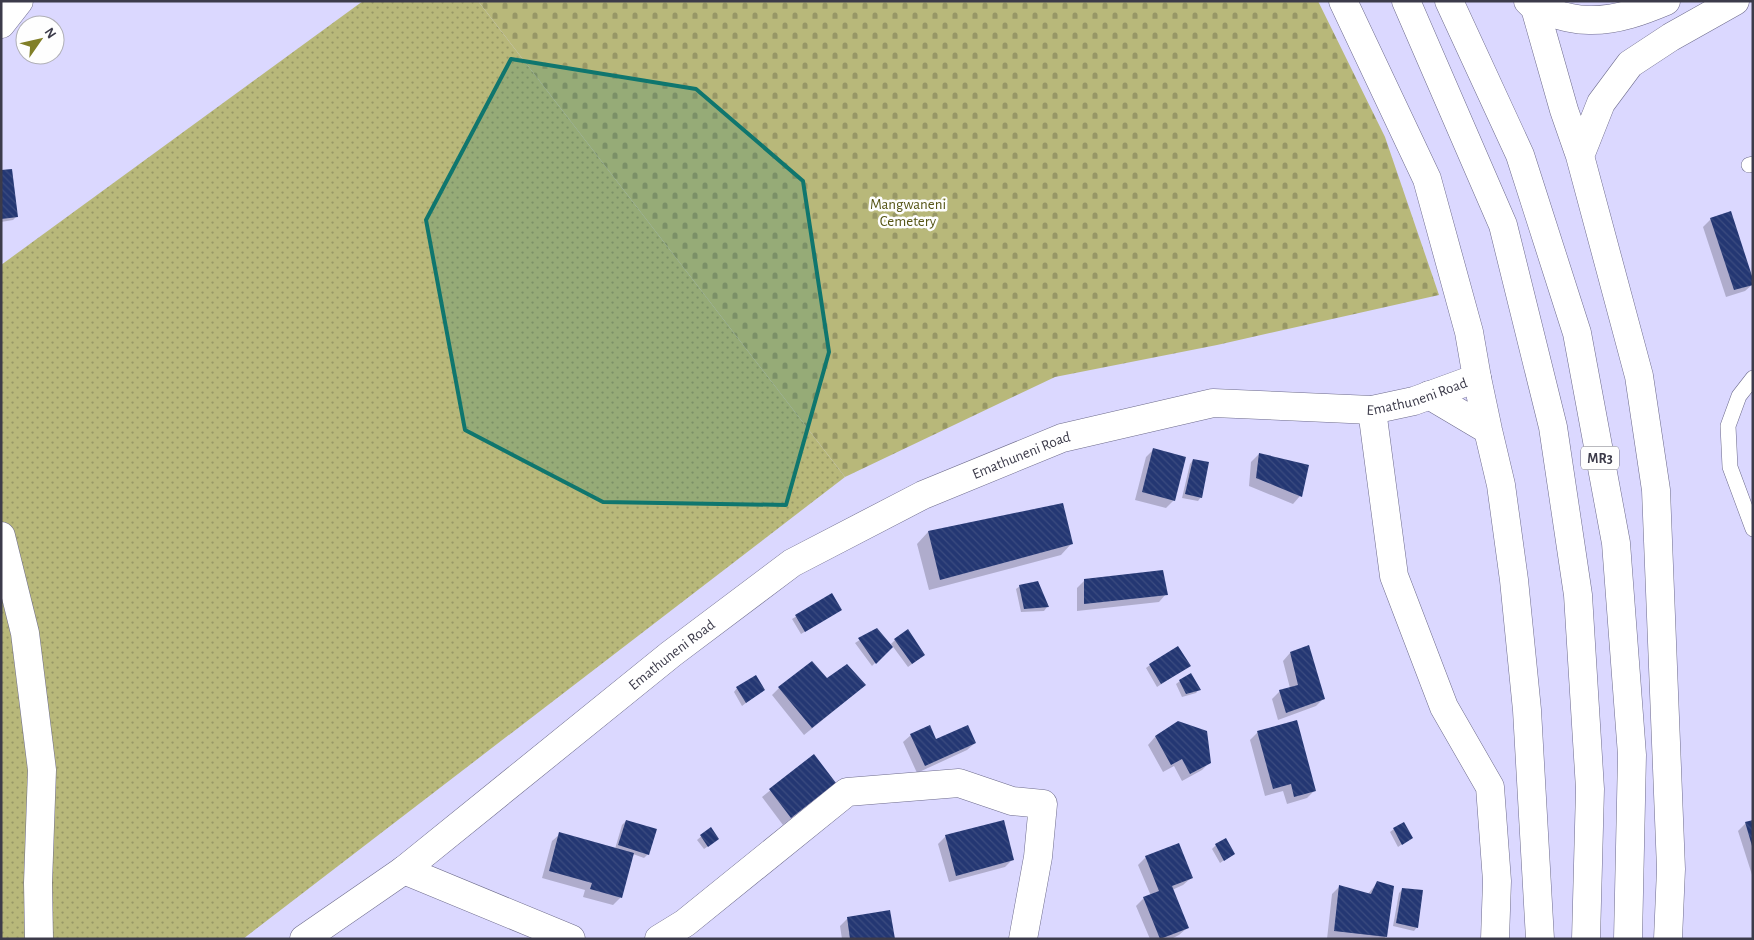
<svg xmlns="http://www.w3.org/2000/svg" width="1754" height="940" viewBox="0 0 1754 940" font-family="'Alegreya Sans',sans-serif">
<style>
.grass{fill:url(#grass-dots)}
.cemetery{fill:url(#cemetery-stones)}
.shadow{fill:#0003}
.building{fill:url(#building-back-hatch)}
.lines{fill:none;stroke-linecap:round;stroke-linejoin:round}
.lane-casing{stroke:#6d6b8c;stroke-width:16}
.street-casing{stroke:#6d6b8c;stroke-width:29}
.highway-casing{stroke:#6d6b8c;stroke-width:29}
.lane{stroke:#fff;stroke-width:15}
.street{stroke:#fff;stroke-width:28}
.highway{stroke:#fff;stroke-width:28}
.marked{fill:#0f766e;fill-opacity:0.2;stroke:#0f766e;stroke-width:4;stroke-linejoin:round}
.labels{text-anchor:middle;stroke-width:5;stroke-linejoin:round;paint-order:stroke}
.shield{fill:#fefefe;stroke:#767680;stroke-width:1}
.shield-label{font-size:14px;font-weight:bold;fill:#3c3b4a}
.park-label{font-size:15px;fill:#565516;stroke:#fefefe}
.street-label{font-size:15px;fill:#3c3b4a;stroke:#fefefe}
</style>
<defs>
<pattern id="grass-dots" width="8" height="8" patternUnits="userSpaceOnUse" patternTransform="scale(1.25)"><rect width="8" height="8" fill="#b8b87a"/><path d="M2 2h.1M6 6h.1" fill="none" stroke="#979766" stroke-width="1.8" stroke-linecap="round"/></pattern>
<pattern id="cemetery-stones" width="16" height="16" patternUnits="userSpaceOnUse" patternTransform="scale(1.25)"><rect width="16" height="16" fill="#b8b87a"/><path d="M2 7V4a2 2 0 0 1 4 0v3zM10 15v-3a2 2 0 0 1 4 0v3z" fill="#979766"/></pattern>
<pattern id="building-back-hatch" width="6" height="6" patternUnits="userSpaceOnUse" patternTransform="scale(1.25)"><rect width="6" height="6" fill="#243773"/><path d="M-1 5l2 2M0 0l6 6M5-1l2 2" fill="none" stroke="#3c4c80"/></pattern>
</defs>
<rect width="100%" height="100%" fill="#dbd8ff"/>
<path class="grass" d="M 363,1 L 478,1 L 845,477 L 243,939 L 1,939 L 1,265 Z"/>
<path class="cemetery" d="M 478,1 L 1318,1 L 1385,137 L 1439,295 L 1217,345 L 1055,377 L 845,477 Z"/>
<path class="shadow" d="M 1,172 L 16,217 L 13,220 L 1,222 Z
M 1711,219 L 1753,284 L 1745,291 L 1726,297 L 1703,227 Z
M 1153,450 L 1174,500 L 1166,508 L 1135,500 L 1146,457 Z
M 1259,454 L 1300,496 L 1293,504 L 1249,486 L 1251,462 Z
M 1193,460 L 1201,497 L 1198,501 L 1182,498 L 1190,464 Z
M 1062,504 L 1072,543 L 1061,555 L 929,590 L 917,544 L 928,532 Z
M 1085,580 L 1166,594 L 1159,602 L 1077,611 L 1077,588 Z
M 1037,582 L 1047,607 L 1044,611 L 1021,612 L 1016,589 L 1020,586 Z
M 832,595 L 841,610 L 801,634 L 792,619 Z
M 877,629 L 891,647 L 872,666 L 855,643 Z
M 895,640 L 920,658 L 908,667 L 891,644 Z
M 1290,653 L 1324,698 L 1316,706 L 1278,720 L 1272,699 L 1280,691 L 1290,688 L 1283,661 Z
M 1150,665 L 1189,666 L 1157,687 L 1146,668 Z
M 827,680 L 857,692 L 804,735 L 772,695 L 779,688 Z
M 1180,681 L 1199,689 L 1196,693 L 1182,697 L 1176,684 Z
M 737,688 L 759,693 L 742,706 L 734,692 Z
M 1178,723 L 1210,762 L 1202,770 L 1182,781 L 1174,766 L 1163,772 L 1148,745 L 1155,737 Z
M 1258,732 L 1315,790 L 1307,798 L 1287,804 L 1283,791 L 1265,796 L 1250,740 Z
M 911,735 L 936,741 L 975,743 L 967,750 L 917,773 L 903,742 Z
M 814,755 L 835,783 L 783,825 L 762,797 Z
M 626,821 L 648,854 L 644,858 L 633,854 L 620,898 L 613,905 L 583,897 L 585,890 L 542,878 L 552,841 L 560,834 L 615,849 L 622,825 Z
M 1753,821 L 1753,878 L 1738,831 L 1746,823 Z
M 710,829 L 714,842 L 704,849 L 697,840 Z
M 1394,829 L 1411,838 L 1398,847 L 1390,832 Z
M 946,836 L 1013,859 L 1005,867 L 949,882 L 938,844 Z
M 1216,845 L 1233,854 L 1220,863 L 1212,849 Z
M 1146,857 L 1191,878 L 1183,885 L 1172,890 L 1187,928 L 1179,935 L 1171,939 L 1150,939 L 1136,906 L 1144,898 L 1151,896 L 1138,865 Z
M 1377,883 L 1386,936 L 1384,939 L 1327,939 L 1332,894 L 1339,887 L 1368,894 Z
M 1402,890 L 1417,927 L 1414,931 L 1393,926 L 1399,893 Z
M 847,919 L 893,939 L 842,939 L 840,926 Z"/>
<path class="building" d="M 12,169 L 18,217 L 1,219 L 1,170 Z
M 1731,211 L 1753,279 L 1753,285 L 1734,290 L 1710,218 Z
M 1153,448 L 1186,457 L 1175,501 L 1142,492 Z
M 1259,453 L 1309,465 L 1302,497 L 1256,478 Z
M 1193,459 L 1209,462 L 1202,498 L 1185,494 Z
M 1063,503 L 1073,544 L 940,580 L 928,531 Z
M 1163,570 L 1168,595 L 1084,604 L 1084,579 Z
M 1038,581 L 1049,607 L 1024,609 L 1019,585 Z
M 832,593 L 842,610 L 805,632 L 795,615 Z
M 877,628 L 893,647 L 876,664 L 858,638 Z
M 908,629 L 925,655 L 912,664 L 894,639 Z
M 1309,645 L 1325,699 L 1286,713 L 1279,690 L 1298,685 L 1290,652 Z
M 1178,646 L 1191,666 L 1161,684 L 1149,664 Z
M 812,661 L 827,678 L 847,664 L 866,685 L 812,728 L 778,687 Z
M 1191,673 L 1201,690 L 1186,694 L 1179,680 Z
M 756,675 L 765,690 L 746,703 L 736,687 Z
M 1297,720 L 1316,791 L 1294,797 L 1291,784 L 1273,789 L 1257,731 Z
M 1178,721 L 1207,731 L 1211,763 L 1190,774 L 1182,759 L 1171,765 L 1155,736 Z
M 930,725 L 936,739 L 968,725 L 976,743 L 925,766 L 910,734 Z
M 814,754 L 836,783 L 791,818 L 769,789 Z
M 626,820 L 657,829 L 649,855 L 618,845 Z
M 1004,820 L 1014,860 L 956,876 L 945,835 Z
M 1753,820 L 1753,846 L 1752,846 L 1745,822 Z
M 1404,822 L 1413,838 L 1402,845 L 1393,828 Z
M 711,827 L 719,839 L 708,847 L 700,835 Z
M 559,832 L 634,853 L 622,898 L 590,889 L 592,883 L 549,871 Z
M 1226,838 L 1235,854 L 1224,861 L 1215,844 Z
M 1179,843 L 1193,878 L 1172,886 L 1189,928 L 1160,939 L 1143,897 L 1159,891 L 1145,856 Z
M 1377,881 L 1394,886 L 1387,937 L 1334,931 L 1339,885 L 1371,894 Z
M 1402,888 L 1423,890 L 1418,928 L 1396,923 Z
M 890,910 L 895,939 L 850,939 L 847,917 Z"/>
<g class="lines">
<defs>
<path id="lane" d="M 1749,165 L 1753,164
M 1753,378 L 1739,396 L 1728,426 L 1730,467 L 1753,529"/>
<g id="street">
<path d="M 1,24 L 19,1"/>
<path d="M 1372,410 L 1394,576 L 1444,707 L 1490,787 L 1497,881 L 1495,939"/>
<path d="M 1,536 L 25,633 L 42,770 L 38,883 L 39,939"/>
<path d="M 404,870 L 571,939"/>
<path id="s1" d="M 304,939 L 404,870 L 671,654 L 792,563 L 923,495 L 1062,438 L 1213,403 L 1372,410 L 1414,401 L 1477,378 L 1469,332 L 1427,179 L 1343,1"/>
<path d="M 659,939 L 685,923 L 847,792 L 959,783 L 1012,801 L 1043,804 L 1038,857 L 1023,939"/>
</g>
<path id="highway" d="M 1406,1 L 1503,225 L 1553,427 L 1578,595 L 1590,789 L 1586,939
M 1449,1 L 1520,155 L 1577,333 L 1616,543 L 1632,755 L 1628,939
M 1528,1 L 1535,8 L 1564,110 L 1580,156 L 1639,376 L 1656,490 L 1671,869 L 1668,939
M 1535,8 C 1553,13 1573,21 1592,20 C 1618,20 1642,11 1666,1
M 1580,156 L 1601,103 L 1630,64 L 1671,37 L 1735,1
M 1477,378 L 1488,430 L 1501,485 L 1514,580 L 1527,710 L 1540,939
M 1429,395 L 1488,430"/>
</defs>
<use href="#lane" class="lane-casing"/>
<use href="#street" class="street-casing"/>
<use href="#highway" class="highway-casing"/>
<use href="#lane" class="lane"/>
<use href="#street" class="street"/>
<use href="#highway" class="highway"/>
</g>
<path class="marked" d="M 511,59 L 696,89 L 803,181 L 829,352 L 786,505 L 603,502 L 465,430 L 426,220 Z"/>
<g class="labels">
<rect class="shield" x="1581" y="446.5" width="38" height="23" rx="4"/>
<g class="shield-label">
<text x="1600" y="463">MR3</text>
</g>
<g class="park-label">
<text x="908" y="209">Mangwaneni<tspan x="908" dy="17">Cemetery</tspan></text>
</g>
<g class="street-label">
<text dy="5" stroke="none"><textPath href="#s1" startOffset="1275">Emathuneni Road</textPath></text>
<text dy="5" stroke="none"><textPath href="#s1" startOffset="870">Emathuneni Road</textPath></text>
<text dy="5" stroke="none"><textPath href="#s1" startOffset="465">Emathuneni Road</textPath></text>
</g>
</g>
<rect width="1754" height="940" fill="none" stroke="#3c3b4a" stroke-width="5"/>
<g transform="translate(40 40) rotate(56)"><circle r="24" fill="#fefefe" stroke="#b0b0b6"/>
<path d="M0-4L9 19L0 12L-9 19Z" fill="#817f27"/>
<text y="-8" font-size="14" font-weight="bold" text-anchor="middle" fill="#3c3b4a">N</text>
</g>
</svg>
